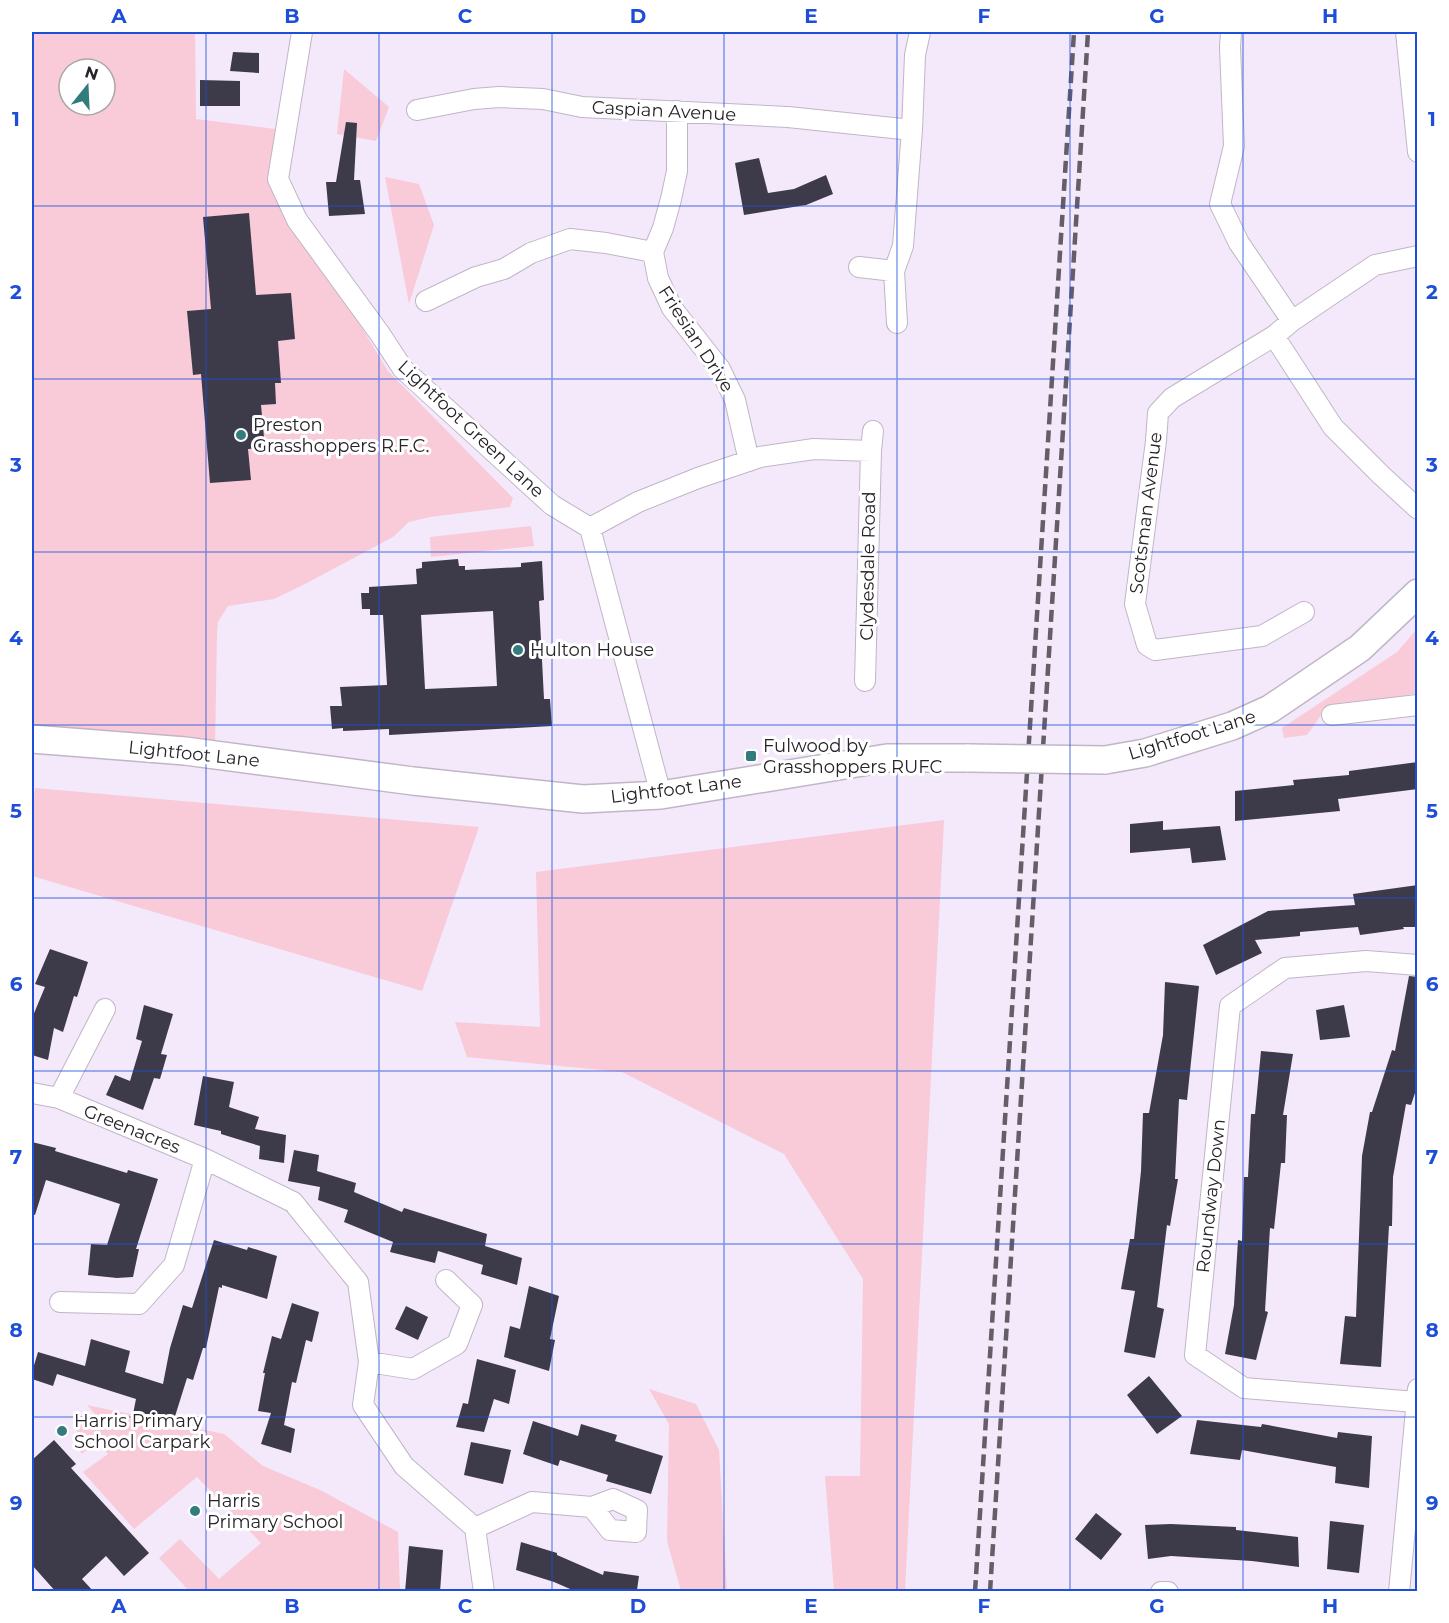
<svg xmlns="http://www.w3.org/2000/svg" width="1449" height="1623" viewBox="0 0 1449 1623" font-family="Montserrat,sans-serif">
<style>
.green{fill:#f9cad8;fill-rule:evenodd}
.building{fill:#3d3b4a;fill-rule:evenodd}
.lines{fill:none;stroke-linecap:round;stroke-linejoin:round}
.minor-casing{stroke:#c0b6c6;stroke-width:22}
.secondary-casing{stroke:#c0b6c6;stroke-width:30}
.minor{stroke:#fff;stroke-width:20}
.secondary{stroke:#fff;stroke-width:27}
.rail{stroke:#645e67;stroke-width:4.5;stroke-dasharray:12 6;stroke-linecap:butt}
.secondary-bridge-casing{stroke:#c0b6c6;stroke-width:30;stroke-linecap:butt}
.secondary-bridge{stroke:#fff;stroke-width:27}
.grid{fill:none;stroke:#1d4ed8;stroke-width:1.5;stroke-opacity:0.55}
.poi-dot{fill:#337c7d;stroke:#fff;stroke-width:2}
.labels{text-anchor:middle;stroke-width:6;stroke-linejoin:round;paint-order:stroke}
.street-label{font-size:18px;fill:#272329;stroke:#fff}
.poi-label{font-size:18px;fill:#272329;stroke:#fff;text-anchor:start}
.neatline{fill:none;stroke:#1d4ed8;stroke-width:2}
.grid-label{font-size:20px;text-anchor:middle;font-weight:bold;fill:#1d4ed8}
</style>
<rect width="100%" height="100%" fill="#f3e9fa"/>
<path class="green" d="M 32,32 L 195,32 L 196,119 L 275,129 L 272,179 L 388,371 L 513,498 L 510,507 L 430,517 L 409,522 L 393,537 L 305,584 L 274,599 L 228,606 L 218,622 L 217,634 L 215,747 L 32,730 ZM 69,69 L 105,69 L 105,105 L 69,105 Z
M 344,69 L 389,107 L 376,141 L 337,134 Z
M 385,177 L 419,184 L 434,225 L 409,304 Z
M 531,526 L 534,546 L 431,557 L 430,537 Z
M 1417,629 L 1417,693 L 1324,711 L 1307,735 L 1284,738 L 1282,728 L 1397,652 Z
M 35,788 L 479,827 L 422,991 L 32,876 L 32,812 Z
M 944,820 L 905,1591 L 834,1591 L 825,1476 L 860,1476 L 863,1279 L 784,1154 L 622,1072 L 467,1057 L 455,1022 L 540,1027 L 536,872 Z
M 649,1389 L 696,1404 L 719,1450 L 727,1591 L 681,1591 L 667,1541 L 669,1424 Z
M 87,1405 L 224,1434 L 263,1466 L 320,1490 L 398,1532 L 400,1591 L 189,1591 L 159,1558 L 180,1539 L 219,1579 L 261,1543 L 197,1477 L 134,1529 L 83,1472 L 108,1454 L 96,1441 L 82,1454 L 75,1442 L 78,1427 L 94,1413 Z"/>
<path class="building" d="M 233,52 L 259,53 L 259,73 L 230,71 Z
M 200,80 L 240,81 L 240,106 L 200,106 Z
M 346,122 L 357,123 L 354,180 L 360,180 L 365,214 L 329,216 L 326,182 L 336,182 Z
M 759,158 L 768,193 L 794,189 L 826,175 L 833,194 L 806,205 L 744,215 L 735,163 Z
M 249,213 L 256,295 L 291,293 L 295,339 L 278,341 L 281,383 L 275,383 L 276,404 L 261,405 L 265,448 L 248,449 L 251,480 L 210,483 L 201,374 L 193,375 L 187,311 L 211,309 L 203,217 Z
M 458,559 L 459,566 L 465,566 L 465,570 L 521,567 L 521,563 L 542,561 L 544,600 L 539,601 L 544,699 L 550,699 L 552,726 L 389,735 L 389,729 L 343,731 L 343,728 L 332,729 L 330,706 L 342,706 L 340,687 L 387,685 L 383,615 L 370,615 L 370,609 L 362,609 L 361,593 L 369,593 L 369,587 L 417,584 L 416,569 L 422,568 L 422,562 ZM 493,611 L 497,686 L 425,689 L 421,615 Z
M 1418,762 L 1418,789 L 1338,799 L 1340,811 L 1235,821 L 1235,791 L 1294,785 L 1293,780 L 1349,775 L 1349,771 Z
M 1163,821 L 1163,830 L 1220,826 L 1226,860 L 1192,863 L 1190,848 L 1130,853 L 1130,824 Z
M 1418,885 L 1418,927 L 1403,927 L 1404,929 L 1360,935 L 1358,927 L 1300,932 L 1300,936 L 1255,940 L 1262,953 L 1216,975 L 1203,945 L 1268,911 L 1355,905 L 1353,894 Z
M 50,949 L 88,962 L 77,997 L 74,996 L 63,1032 L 54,1028 L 48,1060 L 32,1055 L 32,1018 L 45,987 L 35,984 Z
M 1409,976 L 1418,977 L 1418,1084 L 1411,1105 L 1406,1104 L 1393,1177 L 1392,1226 L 1389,1226 L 1381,1367 L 1340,1364 L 1345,1316 L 1356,1317 L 1362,1156 L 1370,1112 L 1372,1112 L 1392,1050 L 1395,1051 Z
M 1165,982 L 1199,986 L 1187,1100 L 1179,1099 L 1175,1179 L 1178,1179 L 1170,1226 L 1167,1225 L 1157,1307 L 1164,1309 L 1155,1358 L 1124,1352 L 1135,1291 L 1121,1289 L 1130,1239 L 1134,1239 L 1141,1171 L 1143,1113 L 1149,1113 L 1163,1035 Z
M 144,1005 L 173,1014 L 161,1054 L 167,1055 L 160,1079 L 154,1078 L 143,1110 L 106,1095 L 115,1075 L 130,1081 L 142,1041 L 136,1039 Z
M 1344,1005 L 1350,1037 L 1320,1040 L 1316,1010 Z
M 1261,1051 L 1293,1054 L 1283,1115 L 1287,1115 L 1285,1163 L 1281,1163 L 1274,1229 L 1270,1228 L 1265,1311 L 1268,1312 L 1256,1360 L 1225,1354 L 1234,1305 L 1238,1240 L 1242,1241 L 1244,1177 L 1248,1177 L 1251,1114 L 1255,1114 Z
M 203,1076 L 234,1082 L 229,1107 L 259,1117 L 255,1129 L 286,1135 L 284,1163 L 259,1159 L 260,1146 L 221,1134 L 221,1131 L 194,1125 Z
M 32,1142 L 56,1148 L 55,1151 L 127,1173 L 128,1170 L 158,1179 L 136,1249 L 139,1249 L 133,1277 L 117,1278 L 88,1275 L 91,1244 L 107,1245 L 120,1204 L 46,1180 L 35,1215 L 32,1214 Z
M 294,1150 L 319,1155 L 317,1171 L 356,1183 L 354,1192 L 402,1212 L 404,1208 L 487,1234 L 485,1246 L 522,1258 L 517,1285 L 481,1274 L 483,1265 L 438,1251 L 435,1263 L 390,1252 L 393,1242 L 344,1222 L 348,1210 L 318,1200 L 320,1187 L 288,1181 Z
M 214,1240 L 247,1250 L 248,1247 L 277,1256 L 267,1299 L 222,1285 L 222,1288 L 219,1287 L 206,1348 L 203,1348 L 193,1380 L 187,1378 L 172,1426 L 133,1414 L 136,1399 L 57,1374 L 53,1386 L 32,1379 L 32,1372 L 38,1352 L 85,1366 L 91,1339 L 130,1351 L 125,1372 L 163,1384 L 170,1348 L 183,1305 L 192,1308 Z
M 529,1286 L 559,1296 L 550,1339 L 555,1340 L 549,1371 L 504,1357 L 510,1326 L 520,1329 Z
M 292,1303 L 319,1312 L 312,1342 L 306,1340 L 296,1383 L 292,1382 L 284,1425 L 295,1429 L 291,1453 L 261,1444 L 271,1413 L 258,1411 L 265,1373 L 263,1373 L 272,1336 L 281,1339 Z
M 406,1306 L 428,1317 L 418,1340 L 395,1329 Z
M 477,1359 L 516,1370 L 509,1404 L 494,1399 L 484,1432 L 456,1427 L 463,1403 L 468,1404 Z
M 1149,1376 L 1182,1416 L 1157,1434 L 1127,1395 Z
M 1197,1420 L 1261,1427 L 1262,1424 L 1337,1438 L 1338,1432 L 1372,1436 L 1369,1488 L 1335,1483 L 1336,1467 L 1242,1450 L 1240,1460 L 1190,1454 Z
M 533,1421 L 578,1436 L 581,1424 L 617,1435 L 615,1441 L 663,1456 L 651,1494 L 606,1481 L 608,1475 L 560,1460 L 558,1466 L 523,1454 Z
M 54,1440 L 76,1464 L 71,1468 L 149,1553 L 124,1576 L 106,1556 L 82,1579 L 94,1592 L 56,1592 L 32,1565 L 32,1460 Z
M 471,1442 L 511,1450 L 503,1484 L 464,1475 Z
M 1096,1513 L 1122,1534 L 1101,1560 L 1075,1539 Z
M 1330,1521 L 1364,1525 L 1359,1573 L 1327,1569 Z
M 1171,1524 L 1236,1527 L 1236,1530 L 1298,1537 L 1299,1567 L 1252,1561 L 1171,1556 L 1148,1559 L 1145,1525 Z
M 521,1542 L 557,1553 L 557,1555 L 603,1575 L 604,1571 L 639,1576 L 637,1590 L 641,1592 L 577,1592 L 554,1582 L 516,1570 Z
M 409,1546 L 443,1550 L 440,1592 L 405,1592 Z"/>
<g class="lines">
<defs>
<path id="minor" d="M 302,32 L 278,179 L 297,220 L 380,334 L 403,369 L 552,505 L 590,528 L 661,795
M 1231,32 L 1230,47 L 1234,146 L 1220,204 L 1239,243 L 1292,321
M 1406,32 L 1418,152
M 417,110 L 474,99 L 499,97 L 543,99 L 582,107 L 788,117 L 912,130
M 677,111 L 677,171 L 671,199 L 663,228 L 653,252 L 658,278 L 672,308 L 720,369 L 735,400 L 749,461
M 859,267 L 894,271
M 426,301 L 476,277 L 504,269 L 531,253 L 570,239 L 606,243 L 653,252
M 897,323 L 894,271 L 903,246 L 912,130 L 915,55 L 920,32
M 1274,336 L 1333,427 L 1381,475 L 1418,509
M 590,528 L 638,502 L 698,478 L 760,457 L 814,449 L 871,451
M 1304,612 L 1262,636 L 1155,650 L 1147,645 L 1135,604 L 1156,441 L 1158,413 L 1172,398 L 1274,336 L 1292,321 L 1375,265 L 1418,256
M 865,681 L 871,451 L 873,431
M 1332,715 L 1418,705
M 32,1093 L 59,1098 L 205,1159 L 293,1202 L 358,1282 L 369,1362 L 363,1405 L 404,1466 L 475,1528 L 484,1592
M 59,1098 L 105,1009
M 60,1302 L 139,1304 L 174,1265 L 205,1159
M 369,1362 L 413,1369 L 457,1344 L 472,1305 L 446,1280
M 1416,1402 L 1244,1388 L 1195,1355 L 1230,1006 L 1285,968 L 1366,961 L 1418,965
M 475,1528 L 532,1502 L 592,1507 L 613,1499 L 637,1510 L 636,1532 L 610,1530 L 592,1507
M 1161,1592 L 1168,1592
M 1399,1592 L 1418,1389"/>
<path id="secondary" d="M 32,739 L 185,751 L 413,781 L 583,799 L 661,795 L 887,758 L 969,758
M 1105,760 L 1145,753 L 1232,726 L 1270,709 L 1360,648 L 1418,593"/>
</defs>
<use href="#minor" class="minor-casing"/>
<use href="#secondary" class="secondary-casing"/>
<use href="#minor" class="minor"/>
<use href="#secondary" class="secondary"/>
<path class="rail" d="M 975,1592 L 1074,32
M 990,1592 L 1088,32"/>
<defs>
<path id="secondary-bridge" d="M 969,758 L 1105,760"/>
</defs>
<use href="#secondary-bridge" class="secondary-bridge-casing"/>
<use href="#secondary-bridge" class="secondary-bridge"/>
</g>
<path class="grid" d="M 206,32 L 206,1592M 379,32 L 379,1592M 552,32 L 552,1592M 724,32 L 724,1592M 897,32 L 897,1592M 1070,32 L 1070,1592M 1243,32 L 1243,1592M 32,206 L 1418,206M 32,379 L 1418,379M 32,552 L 1418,552M 32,725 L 1418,725M 32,898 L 1418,898M 32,1071 L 1418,1071M 32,1244 L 1418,1244M 32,1417 L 1418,1417"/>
<g class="poi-dot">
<circle cx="241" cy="435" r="6"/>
<circle cx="518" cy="650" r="6"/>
<rect x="745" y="750" width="12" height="12" rx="3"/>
<circle cx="62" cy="1431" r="6"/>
<circle cx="195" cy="1511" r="6"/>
</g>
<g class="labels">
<g class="street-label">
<text transform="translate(664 111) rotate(3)" y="6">Caspian Avenue</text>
<text transform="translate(696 339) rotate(57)" y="6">Friesian Drive</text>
<text transform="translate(471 429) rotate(43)" y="6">Lightfoot Green Lane</text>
<text transform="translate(1146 513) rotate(-83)" y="6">Scotsman Avenue</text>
<text transform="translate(868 566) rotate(-89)" y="6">Clydesdale Road</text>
<text transform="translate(1192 735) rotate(-17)" y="6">Lightfoot Lane</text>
<text transform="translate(194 754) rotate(6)" y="6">Lightfoot Lane</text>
<text transform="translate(676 789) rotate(-7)" y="6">Lightfoot Lane</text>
<text transform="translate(132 1129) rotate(22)" y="6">Greenacres</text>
<text transform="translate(1211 1196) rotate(-84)" y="6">Roundway Down</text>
</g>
<g class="poi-label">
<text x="253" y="431">Preston<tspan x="253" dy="21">Grasshoppers R.F.C.</tspan></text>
<text x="530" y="656">Hulton House</text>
<text x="763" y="752">Fulwood by<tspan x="763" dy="21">Grasshoppers RUFC</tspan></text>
<text x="74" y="1427">Harris Primary<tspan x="74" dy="21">School Carpark</tspan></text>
<text x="207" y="1507">Harris<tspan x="207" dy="21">Primary School</tspan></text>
</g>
</g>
<rect width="1449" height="1623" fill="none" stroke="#ffffff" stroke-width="66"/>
<g transform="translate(87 87) rotate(18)"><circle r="28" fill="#ffffff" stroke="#a9a7a9" stroke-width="1.5"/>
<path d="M0-4.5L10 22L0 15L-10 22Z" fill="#337c7d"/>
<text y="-9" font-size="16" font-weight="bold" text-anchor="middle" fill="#272329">N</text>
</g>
<rect x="33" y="33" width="1383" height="1557" class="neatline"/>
<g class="grid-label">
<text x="119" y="23">A</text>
<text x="292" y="23">B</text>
<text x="465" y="23">C</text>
<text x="638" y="23">D</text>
<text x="811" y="23">E</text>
<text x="984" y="23">F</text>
<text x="1157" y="23">G</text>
<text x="1330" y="23">H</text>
<text x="16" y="126">1</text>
<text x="1432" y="126">1</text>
<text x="16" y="299">2</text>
<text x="1432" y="299">2</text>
<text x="16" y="472">3</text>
<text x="1432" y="472">3</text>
<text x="16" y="645">4</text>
<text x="1432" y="645">4</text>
<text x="16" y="818">5</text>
<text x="1432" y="818">5</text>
<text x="16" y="991">6</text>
<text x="1432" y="991">6</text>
<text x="16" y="1164">7</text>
<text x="1432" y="1164">7</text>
<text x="16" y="1337">8</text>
<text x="1432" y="1337">8</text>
<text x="16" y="1510">9</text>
<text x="1432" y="1510">9</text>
<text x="119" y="1613">A</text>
<text x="292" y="1613">B</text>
<text x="465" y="1613">C</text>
<text x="638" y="1613">D</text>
<text x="811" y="1613">E</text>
<text x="984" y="1613">F</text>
<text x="1157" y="1613">G</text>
<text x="1330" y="1613">H</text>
</g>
</svg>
